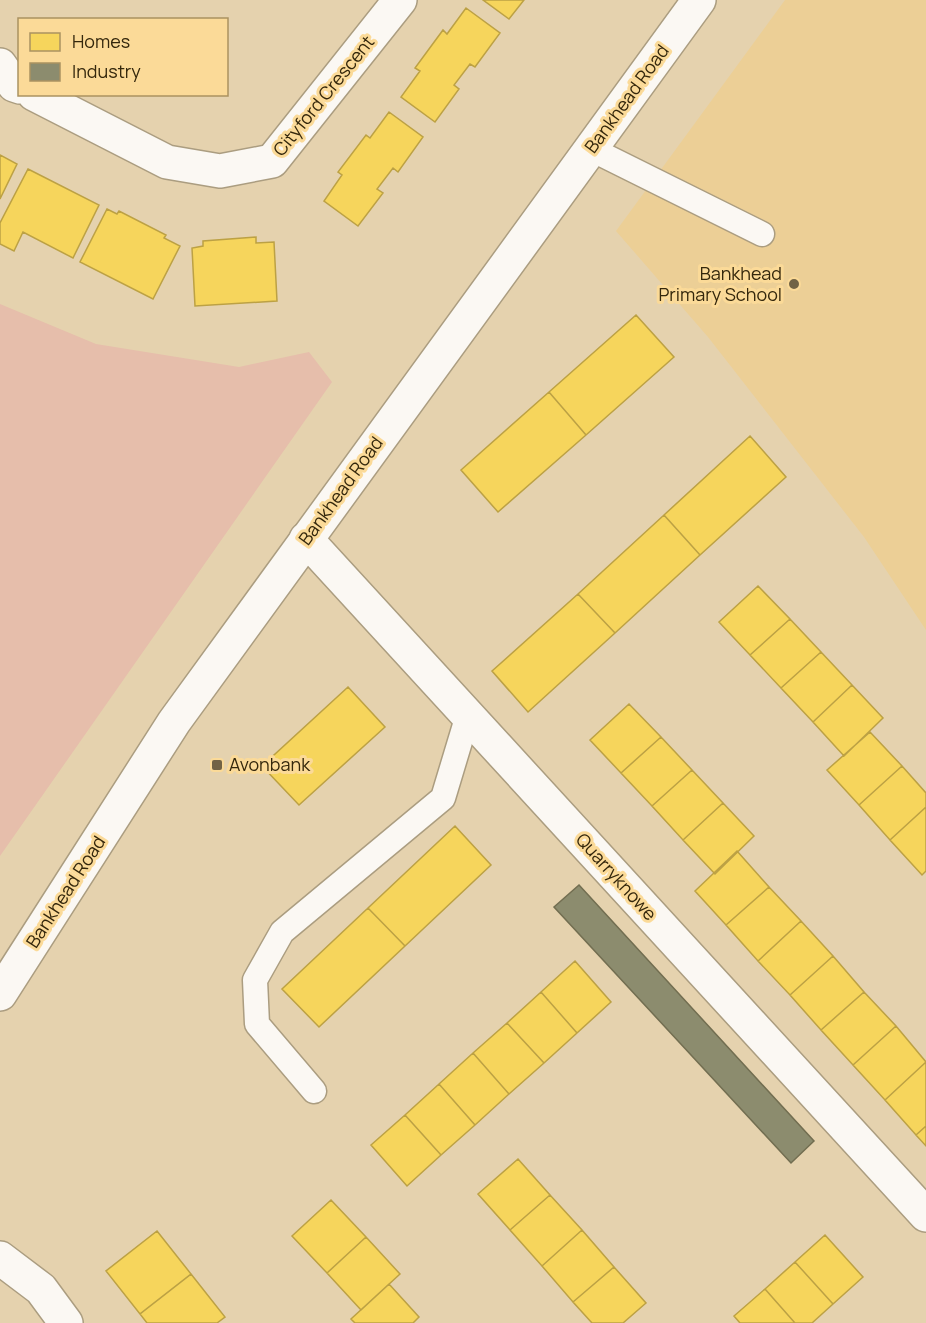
<svg xmlns="http://www.w3.org/2000/svg" width="926" height="1323" viewBox="0 0 926 1323" font-family="Manrope,sans-serif">
<style>
.built{fill:#eccf96}
.green{fill:#e6beab}
.homes{fill:#f6d55c;stroke:#bca144;stroke-width:1.5}
.industry{fill:#8c8c6e;stroke:#726e51;stroke-width:1.5}
.lines{fill:none;stroke-linecap:round;stroke-linejoin:round}
.lane-casing{stroke:#ab9d80;stroke-width:27}
.street-casing{stroke:#ab9d80;stroke-width:36}
.secondary-casing{stroke:#ab9d80;stroke-width:36}
.lane{stroke:#fbf8f3;stroke-width:24}
.street{stroke:#fbf8f3;stroke-width:33}
.secondary{stroke:#fbf8f3;stroke-width:33}
.poi-dot{fill:#726345;stroke:#fbda98;stroke-width:2}
.labels{text-anchor:middle;stroke-width:6;stroke-linejoin:round;paint-order:stroke}
.street-label{font-size:18px;fill:#34270c;stroke:#fbda98}
.poi-label{font-size:18px;fill:#34270c;stroke:#fbda98;text-anchor:end}
</style>
<rect width="100%" height="100%" fill="#e5d2ae"/>
<path class="built" d="M 785,0 L 926,0 L 926,630 L 864,537 L 708,337 L 616,231 Z"/>
<path class="green" d="M 0,304 L 96,344 L 239,367 L 309,352 L 332,382 L 0,856 Z"/>
<path class="homes" d="M 483,0 L 524,0 L 509,19 Z
M 466,8 L 500,33 L 475,67 L 470,64 L 454,85 L 459,89 L 435,122 L 401,97 L 420,71 L 415,68 L 443,30 L 447,34 Z
M 389,112 L 423,137 L 398,172 L 393,168 L 377,189 L 383,193 L 358,226 L 324,201 L 342,175 L 338,172 L 366,135 L 370,138 Z
M 0,155 L 17,164 L 0,199 Z
M 28,169 L 99,205 L 73,258 L 23,232 L 14,251 L 0,244 L 0,223 Z
M 107,209 L 117,214 L 119,211 L 166,235 L 164,238 L 180,246 L 153,299 L 80,262 Z
M 256,237 L 256,243 L 274,242 L 277,301 L 195,306 L 192,248 L 203,246 L 203,241 Z
M 636,315 L 674,357 L 586,435 L 549,392 Z
M 549,392 L 586,435 L 498,512 L 461,470 Z
M 750,436 L 786,477 L 700,555 L 664,515 Z
M 664,515 L 700,555 L 615,633 L 578,594 Z
M 758,586 L 790,619 L 750,655 L 719,622 Z
M 578,594 L 615,633 L 528,712 L 492,671 Z
M 790,619 L 821,652 L 781,688 L 750,655 Z
M 821,652 L 852,685 L 813,722 L 781,688 Z
M 852,685 L 883,718 L 844,756 L 813,722 Z
M 348,687 L 385,727 L 299,805 L 262,766 Z
M 629,704 L 661,737 L 621,773 L 590,740 Z
M 870,732 L 902,766 L 859,805 L 827,770 Z
M 661,737 L 692,770 L 652,806 L 621,773 Z
M 902,766 L 926,793 L 926,807 L 890,840 L 859,805 Z
M 692,770 L 723,803 L 683,840 L 652,806 Z
M 723,803 L 754,836 L 715,874 L 683,840 Z
M 926,807 L 926,871 L 922,875 L 890,840 Z
M 455,826 L 491,865 L 405,946 L 368,908 Z
M 737,851 L 769,887 L 726,925 L 695,891 Z
M 769,887 L 801,921 L 758,961 L 726,925 Z
M 368,908 L 405,946 L 319,1027 L 282,989 Z
M 801,921 L 833,956 L 790,995 L 758,961 Z
M 833,956 L 864,992 L 821,1030 L 790,995 Z
M 575,961 L 611,1002 L 577,1033 L 541,992 Z
M 541,992 L 577,1033 L 544,1063 L 507,1023 Z
M 864,992 L 896,1026 L 853,1065 L 821,1030 Z
M 507,1023 L 544,1063 L 509,1094 L 473,1053 Z
M 896,1026 L 926,1062 L 885,1100 L 853,1065 Z
M 473,1053 L 509,1094 L 475,1125 L 439,1084 Z
M 926,1062 L 926,1126 L 916,1135 L 885,1100 Z
M 439,1084 L 475,1125 L 441,1155 L 405,1115 Z
M 405,1115 L 441,1155 L 407,1186 L 371,1145 Z
M 926,1126 L 926,1146 L 916,1135 Z
M 518,1159 L 550,1195 L 510,1230 L 478,1194 Z
M 550,1195 L 582,1230 L 542,1266 L 510,1230 Z
M 331,1200 L 366,1237 L 327,1273 L 292,1236 Z
M 582,1230 L 614,1267 L 573,1302 L 542,1266 Z
M 157,1231 L 191,1274 L 140,1314 L 106,1271 Z
M 825,1235 L 863,1277 L 833,1304 L 795,1262 Z
M 366,1237 L 400,1274 L 361,1310 L 327,1273 Z
M 795,1262 L 833,1304 L 812,1323 L 795,1323 L 765,1289 Z
M 614,1267 L 646,1303 L 623,1323 L 592,1323 L 573,1302 Z
M 191,1274 L 225,1317 L 217,1323 L 147,1323 L 140,1314 Z
M 389,1284 L 419,1317 L 413,1323 L 355,1323 L 351,1319 Z
M 765,1289 L 795,1323 L 740,1323 L 734,1316 Z"/>
<path class="industry" d="M 579,885 L 814,1141 L 791,1163 L 554,907 Z"/>
<g class="lines">
<defs>
<path id="lane" d="M 591,149 L 762,234
M 314,1091 L 257,1024 L 255,980 L 282,932 L 443,798 L 468,715"/>
<path id="street" d="M 0,65 L 14,85 L 20,87
M 34,94 L 167,162 L 220,171 L 272,161 L 400,0
M 306,539 L 926,1215
M 0,1258 L 41,1289 L 66,1323"/>
<path id="secondary" d="M 0,994 L 174,722 L 699,0"/>
</defs>
<use href="#lane" class="lane-casing"/>
<use href="#street" class="street-casing"/>
<use href="#secondary" class="secondary-casing"/>
<use href="#lane" class="lane"/>
<use href="#street" class="street"/>
<use href="#secondary" class="secondary"/>
</g>
<g class="poi-dot">
<circle cx="794" cy="284" r="6"/>
<rect x="211" y="759" width="12" height="12" rx="3"/>
</g>
<g class="labels">
<g class="street-label">
<text transform="translate(324 96) rotate(-51)" y="6">Cityford Crescent</text>
<text transform="translate(627 99) rotate(-54)" y="6">Bankhead Road</text>
<text transform="translate(341 491) rotate(-54)" y="6">Bankhead Road</text>
<text transform="translate(616 877) rotate(48)" y="6">Quarryknowe</text>
<text transform="translate(66 892) rotate(-57)" y="6">Bankhead Road</text>
</g>
<g class="poi-label">
<text x="782" y="280">Bankhead<tspan x="782" dy="21">Primary School</tspan></text>
<text x="229" y="771" text-anchor="start">Avonbank</text>
</g>
</g>
<rect x="18" y="18" width="210" height="78" fill="#fbda98" stroke="#ab9260" stroke-width="1.5"/>
<rect x="30" y="33" width="30" height="18" fill="#f6d55c" stroke="#ab9260" stroke-width="1.5"/>
<text x="72" y="48" font-size="18" fill="#34270c">Homes</text>
<rect x="30" y="63" width="30" height="18" fill="#8c8c6e" stroke="#ab9260" stroke-width="1.5"/>
<text x="72" y="78" font-size="18" fill="#34270c">Industry</text>
</svg>
